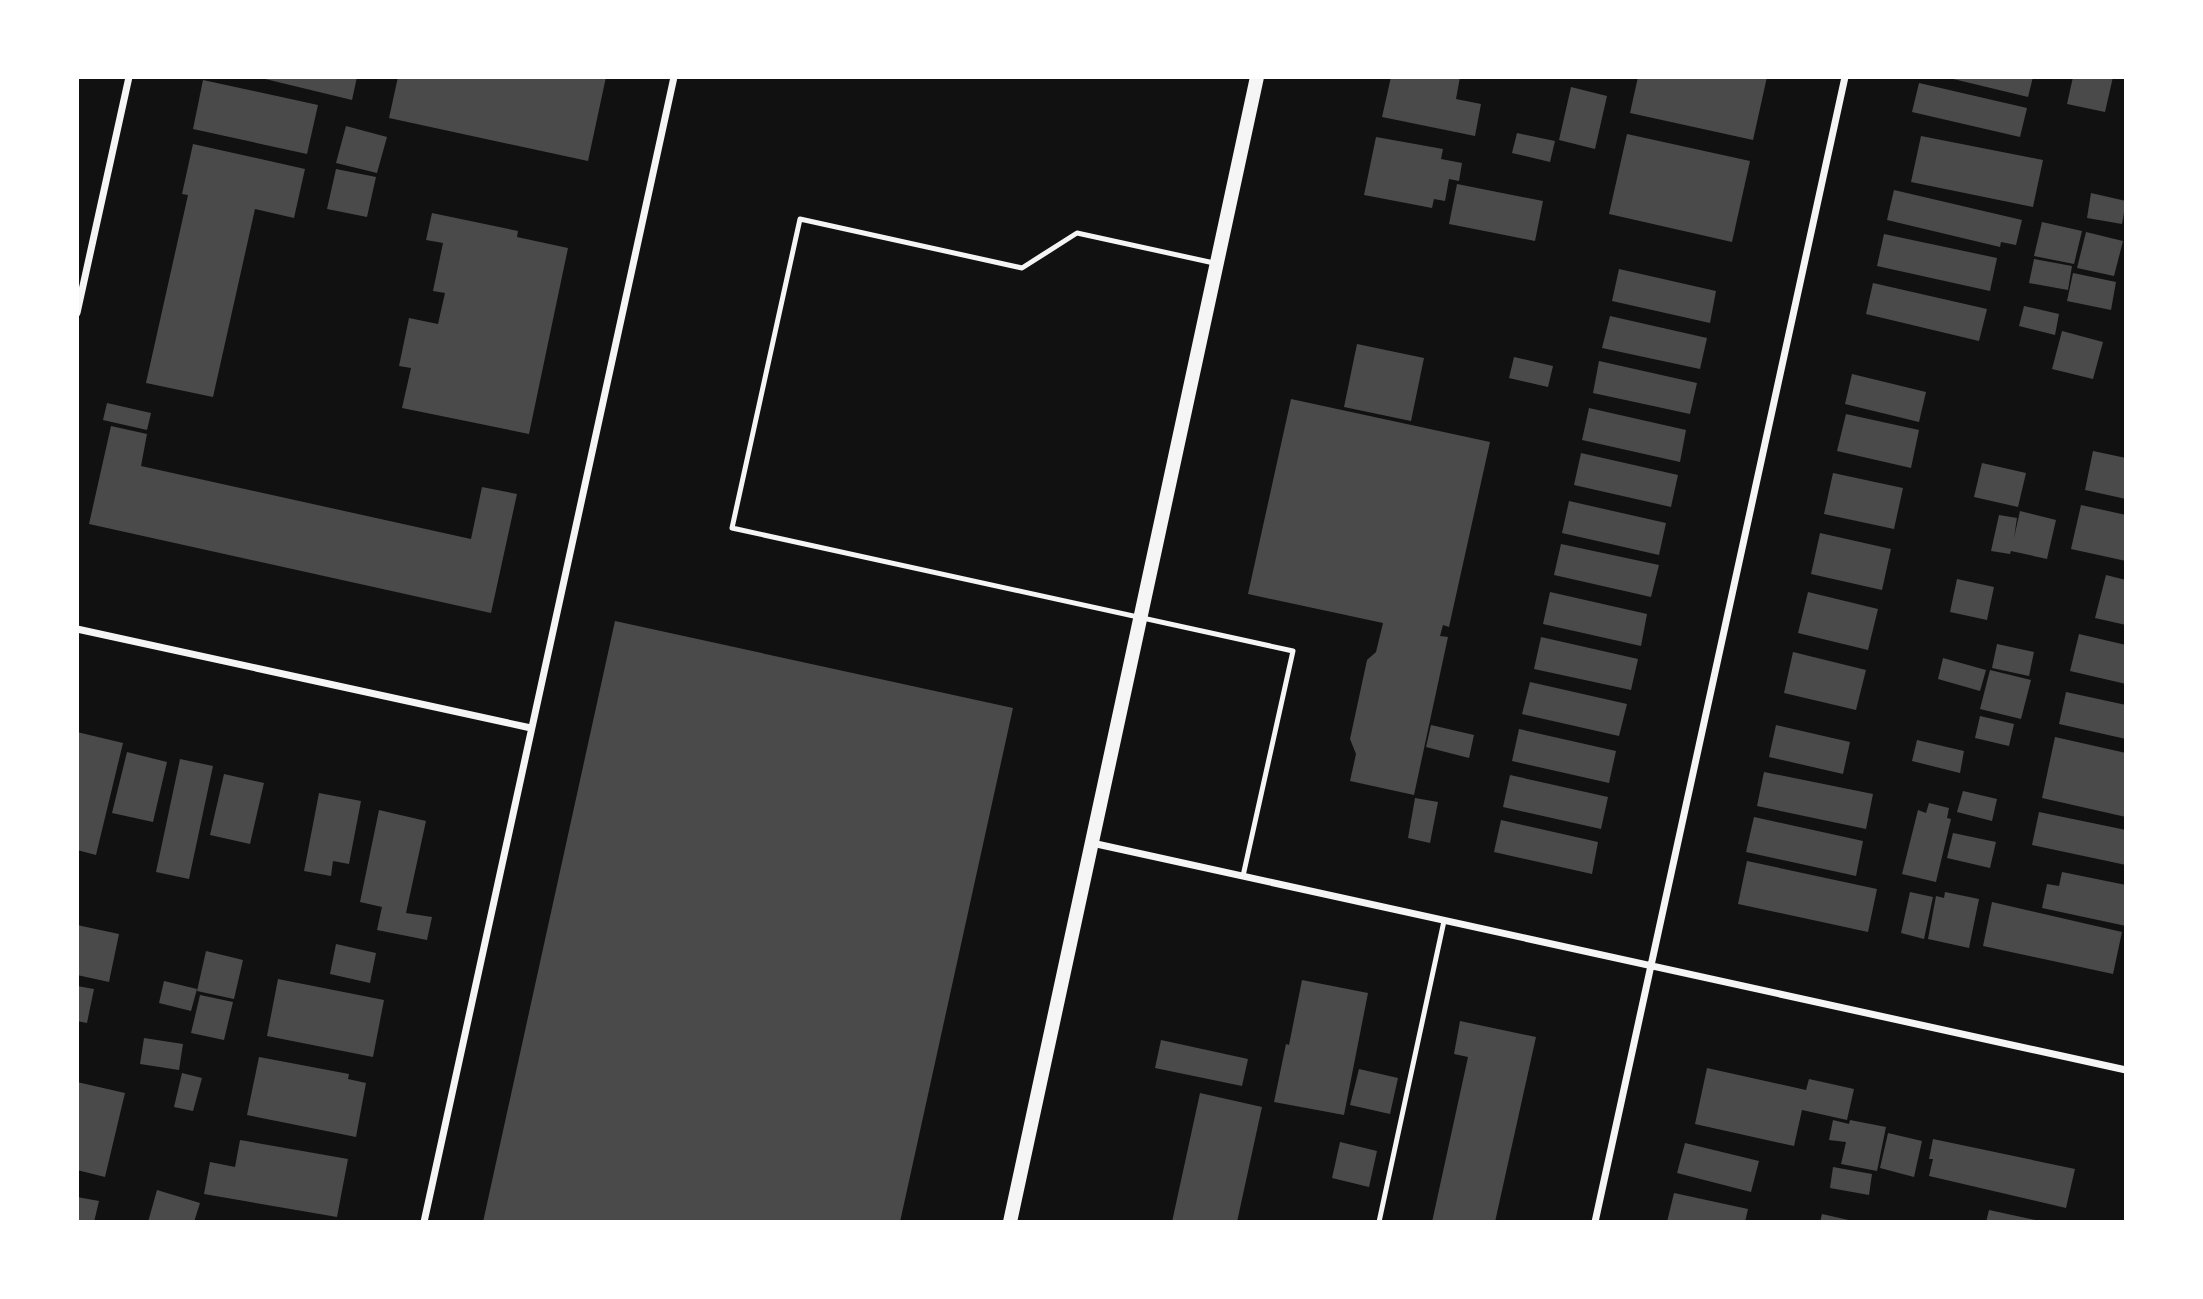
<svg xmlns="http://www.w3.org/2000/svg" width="2203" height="1299" viewBox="0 0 2203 1299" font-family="Figtree,sans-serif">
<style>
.building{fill:#4a4a4a}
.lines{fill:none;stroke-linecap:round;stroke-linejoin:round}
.service{stroke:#f5f5f5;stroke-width:5}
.minor{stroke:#f5f5f5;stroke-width:7}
.secondary{stroke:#f5f5f5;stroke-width:14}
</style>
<rect width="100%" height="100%" fill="#111"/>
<path class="building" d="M 257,77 L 357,77 L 352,100 Z
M 398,77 L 606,77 L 588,161 L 389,118 Z
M 1391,77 L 1460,77 L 1456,99 L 1481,104 L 1475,136 L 1382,117 Z
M 1638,77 L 1767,77 L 1753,140 L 1630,113 Z
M 1945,77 L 2033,77 L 2028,97 Z
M 2073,77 L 2113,77 L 2105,112 L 2067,104 Z
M 203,80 L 318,105 L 307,154 L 193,129 Z
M 1919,83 L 2027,108 L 2020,137 L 1912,112 Z
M 1571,87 L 1607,96 L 1595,149 L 1559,140 Z
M 346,126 L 387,137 L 377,173 L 336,163 Z
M 1517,133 L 1555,141 L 1550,162 L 1512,153 Z
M 1627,134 L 1750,161 L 1732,242 L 1609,214 Z
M 1921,136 L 2043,160 L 2033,207 L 1911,182 Z
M 1376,137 L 1443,149 L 1441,159 L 1462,163 L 1459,181 L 1449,179 L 1445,201 L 1434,199 L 1432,208 L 1364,195 Z
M 193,144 L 305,169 L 294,218 L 255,209 L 213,397 L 146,383 L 188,195 L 182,194 Z
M 336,169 L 376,177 L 367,217 L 327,209 Z
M 1457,184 L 1543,201 L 1535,241 L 1449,224 Z
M 1894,190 L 2022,220 L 2016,245 L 2001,242 L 2000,247 L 1887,220 Z
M 2091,193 L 2126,201 L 2122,224 L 2087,218 Z
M 432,213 L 518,231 L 517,237 L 568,248 L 529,434 L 402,408 L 411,368 L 399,366 L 409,318 L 438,324 L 445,293 L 433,291 L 443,243 L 426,240 Z
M 2042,222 L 2082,231 L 2074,264 L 2034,256 Z
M 2086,232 L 2123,241 L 2114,276 L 2077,268 Z
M 1884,234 L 1997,258 L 1990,291 L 1877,266 Z
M 2034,259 L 2072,266 L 2068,290 L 2029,283 Z
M 1619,269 L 1716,291 L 1710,323 L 1612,301 Z
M 2073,273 L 2116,282 L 2111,310 L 2067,301 Z
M 1873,283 L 1987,309 L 1979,341 L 1866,314 Z
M 2024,306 L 2059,314 L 2055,335 L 2019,326 Z
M 1610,316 L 1707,338 L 1700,369 L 1602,348 Z
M 2062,331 L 2103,342 L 2093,379 L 2052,369 Z
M 1357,344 L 1424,358 L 1411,421 L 1344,407 Z
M 1514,357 L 1553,366 L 1548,387 L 1509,378 Z
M 1599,361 L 1697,383 L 1690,414 L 1593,393 Z
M 1852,374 L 1926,392 L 1919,422 L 1845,404 Z
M 1291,399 L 1490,442 L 1449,627 L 1443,625 L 1440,636 L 1448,637 L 1414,795 L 1350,781 L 1356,754 L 1350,739 L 1367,660 L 1376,652 L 1383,623 L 1248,594 Z
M 107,403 L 151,413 L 147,430 L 103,420 Z
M 1589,408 L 1686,430 L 1680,462 L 1582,440 Z
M 1846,414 L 1919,430 L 1911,468 L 1837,451 Z
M 111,426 L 147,434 L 141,466 L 471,539 L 482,487 L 517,494 L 491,613 L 89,524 Z
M 2093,451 L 2126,458 L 2126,499 L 2085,490 Z
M 1581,453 L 1678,475 L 1671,507 L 1574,485 Z
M 1982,463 L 2026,473 L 2018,507 L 1974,497 Z
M 1833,473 L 1903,488 L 1894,529 L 1824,514 Z
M 1569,501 L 1666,523 L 1659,555 L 1562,533 Z
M 2081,505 L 2126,515 L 2126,561 L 2071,549 Z
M 2020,511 L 2056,520 L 2047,559 L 2011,551 L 2010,554 L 1991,551 L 1999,515 L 2017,518 L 2014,538 Z
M 1820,533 L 1891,549 L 1882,590 L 1811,574 Z
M 1561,544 L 1659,565 L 1651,597 L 1554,575 Z
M 2106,575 L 2126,580 L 2126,625 L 2095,618 Z
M 1957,579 L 1994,587 L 1987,620 L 1950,612 Z
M 1550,592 L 1647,614 L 1641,646 L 1543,624 Z
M 1808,592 L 1878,609 L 1868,650 L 1798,633 Z
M 615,621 L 1013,708 L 900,1222 L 483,1222 Z
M 2079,634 L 2126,645 L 2126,684 L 2070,671 Z
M 1541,637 L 1638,659 L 1631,690 L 1534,669 Z
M 1997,644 L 2034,652 L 2029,676 L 1992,668 Z
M 1793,652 L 1866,670 L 1856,710 L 1784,693 Z
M 1943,658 L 1986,670 L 1980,691 L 1938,679 Z
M 1990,670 L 2031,680 L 2021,719 L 1980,709 Z
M 1530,682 L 1627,704 L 1619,736 L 1522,714 Z
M 2066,692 L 2126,705 L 2126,739 L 2059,724 Z
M 1980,716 L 2014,724 L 2009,746 L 1975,738 Z
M 1431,725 L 1474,735 L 1469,758 L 1426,747 Z
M 1776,725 L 1850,742 L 1843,774 L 1769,757 Z
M 1519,729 L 1616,751 L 1609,783 L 1512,761 Z
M 77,732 L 123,743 L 96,855 L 77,850 Z
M 2055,737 L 2126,753 L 2126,817 L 2042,798 Z
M 1917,740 L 1964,751 L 1960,773 L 1912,761 Z
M 127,752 L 167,762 L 153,822 L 112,813 Z
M 180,759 L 213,766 L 189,879 L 156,872 Z
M 1764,772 L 1873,794 L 1866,829 L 1757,806 Z
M 224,774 L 264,783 L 250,844 L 210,835 Z
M 1510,775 L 1608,797 L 1601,829 L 1503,807 Z
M 1963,791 L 1997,799 L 1992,821 L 1957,812 Z
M 319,793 L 361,801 L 349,864 L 333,861 L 331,876 L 304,871 Z
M 1415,798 L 1438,802 L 1430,843 L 1408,838 Z
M 1929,803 L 1949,808 L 1947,818 L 1951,819 L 1936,882 L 1902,874 L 1918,810 L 1926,813 Z
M 379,810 L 426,821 L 406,913 L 432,917 L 427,940 L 377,930 L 382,907 L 360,902 Z
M 2039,812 L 2126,830 L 2126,865 L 2032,845 Z
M 1754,817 L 1863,841 L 1856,876 L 1746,852 Z
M 1501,820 L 1598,842 L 1592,874 L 1494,852 Z
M 1953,833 L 1996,842 L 1990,868 L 1947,858 Z
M 1747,861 L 1877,889 L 1868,932 L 1738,904 Z
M 2062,872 L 2126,885 L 2126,926 L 2042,908 L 2047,884 L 2059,886 Z
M 1910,892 L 1933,897 L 1924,939 L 1901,933 Z
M 1945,892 L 1979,899 L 1969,948 L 1928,939 L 1936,896 L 1944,898 Z
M 1992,902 L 2122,932 L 2113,974 L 1983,946 Z
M 77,925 L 119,934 L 109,982 L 77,975 Z
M 336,944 L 376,953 L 370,983 L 330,974 Z
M 206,951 L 243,960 L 234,999 L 197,991 Z
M 278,979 L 384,1000 L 373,1057 L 267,1036 Z
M 1302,980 L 1368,993 L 1344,1115 L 1274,1102 L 1286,1044 L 1289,1045 Z
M 164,981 L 197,989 L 191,1011 L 159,1003 Z
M 77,986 L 94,989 L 87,1023 L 77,1021 Z
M 200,995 L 233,1002 L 224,1040 L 191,1033 Z
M 1460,1021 L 1536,1037 L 1495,1222 L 1432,1222 L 1468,1057 L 1454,1054 Z
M 144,1038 L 183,1044 L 179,1070 L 140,1064 Z
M 1161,1040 L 1248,1059 L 1242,1086 L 1155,1068 Z
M 259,1057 L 349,1074 L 348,1079 L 366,1083 L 356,1137 L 247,1115 Z
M 1707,1068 L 1806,1090 L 1809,1079 L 1854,1089 L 1847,1120 L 1802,1110 L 1794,1146 L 1695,1124 Z
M 1359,1069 L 1398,1078 L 1390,1114 L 1350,1105 Z
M 182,1073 L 202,1078 L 193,1111 L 174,1107 Z
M 77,1082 L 125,1093 L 105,1177 L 77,1170 Z
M 1200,1093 L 1262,1107 L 1237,1222 L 1172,1222 Z
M 1833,1120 L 1849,1124 L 1850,1120 L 1886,1127 L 1877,1171 L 1841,1164 L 1846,1142 L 1829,1140 Z
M 1888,1133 L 1922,1141 L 1914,1177 L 1880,1168 Z
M 1933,1139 L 2075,1169 L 2066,1208 L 1929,1176 L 1933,1159 L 1929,1159 Z
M 240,1140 L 348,1159 L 337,1217 L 204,1194 L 210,1162 L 235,1167 Z
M 1340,1142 L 1377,1151 L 1369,1187 L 1332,1178 Z
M 1685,1143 L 1759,1161 L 1751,1192 L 1677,1173 Z
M 1833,1167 L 1872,1174 L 1869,1195 L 1830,1188 Z
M 157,1190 L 200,1203 L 194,1222 L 148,1222 Z
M 1674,1193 L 1748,1209 L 1745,1222 L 1667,1222 Z
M 77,1197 L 99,1201 L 94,1222 L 77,1222 Z
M 1989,1210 L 2040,1221 L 2040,1222 L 1986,1222 Z
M 1822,1214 L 1853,1221 L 1853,1222 L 1820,1222 Z"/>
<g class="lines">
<path class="service" d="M 1214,263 L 1077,233 L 1022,268 L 800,219 L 732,528 L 1293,651 L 1243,876
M 1379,1222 L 1444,921"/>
<path class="minor" d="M 77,313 L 129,77
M 77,629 L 531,728
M 1092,843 L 2126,1070
M 424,1222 L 674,77
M 1595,1222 L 1845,77"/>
<path class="secondary" d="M 1010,1222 L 1257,77"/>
</g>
<rect width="2203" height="1299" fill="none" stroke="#ffffff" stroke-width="158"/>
</svg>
